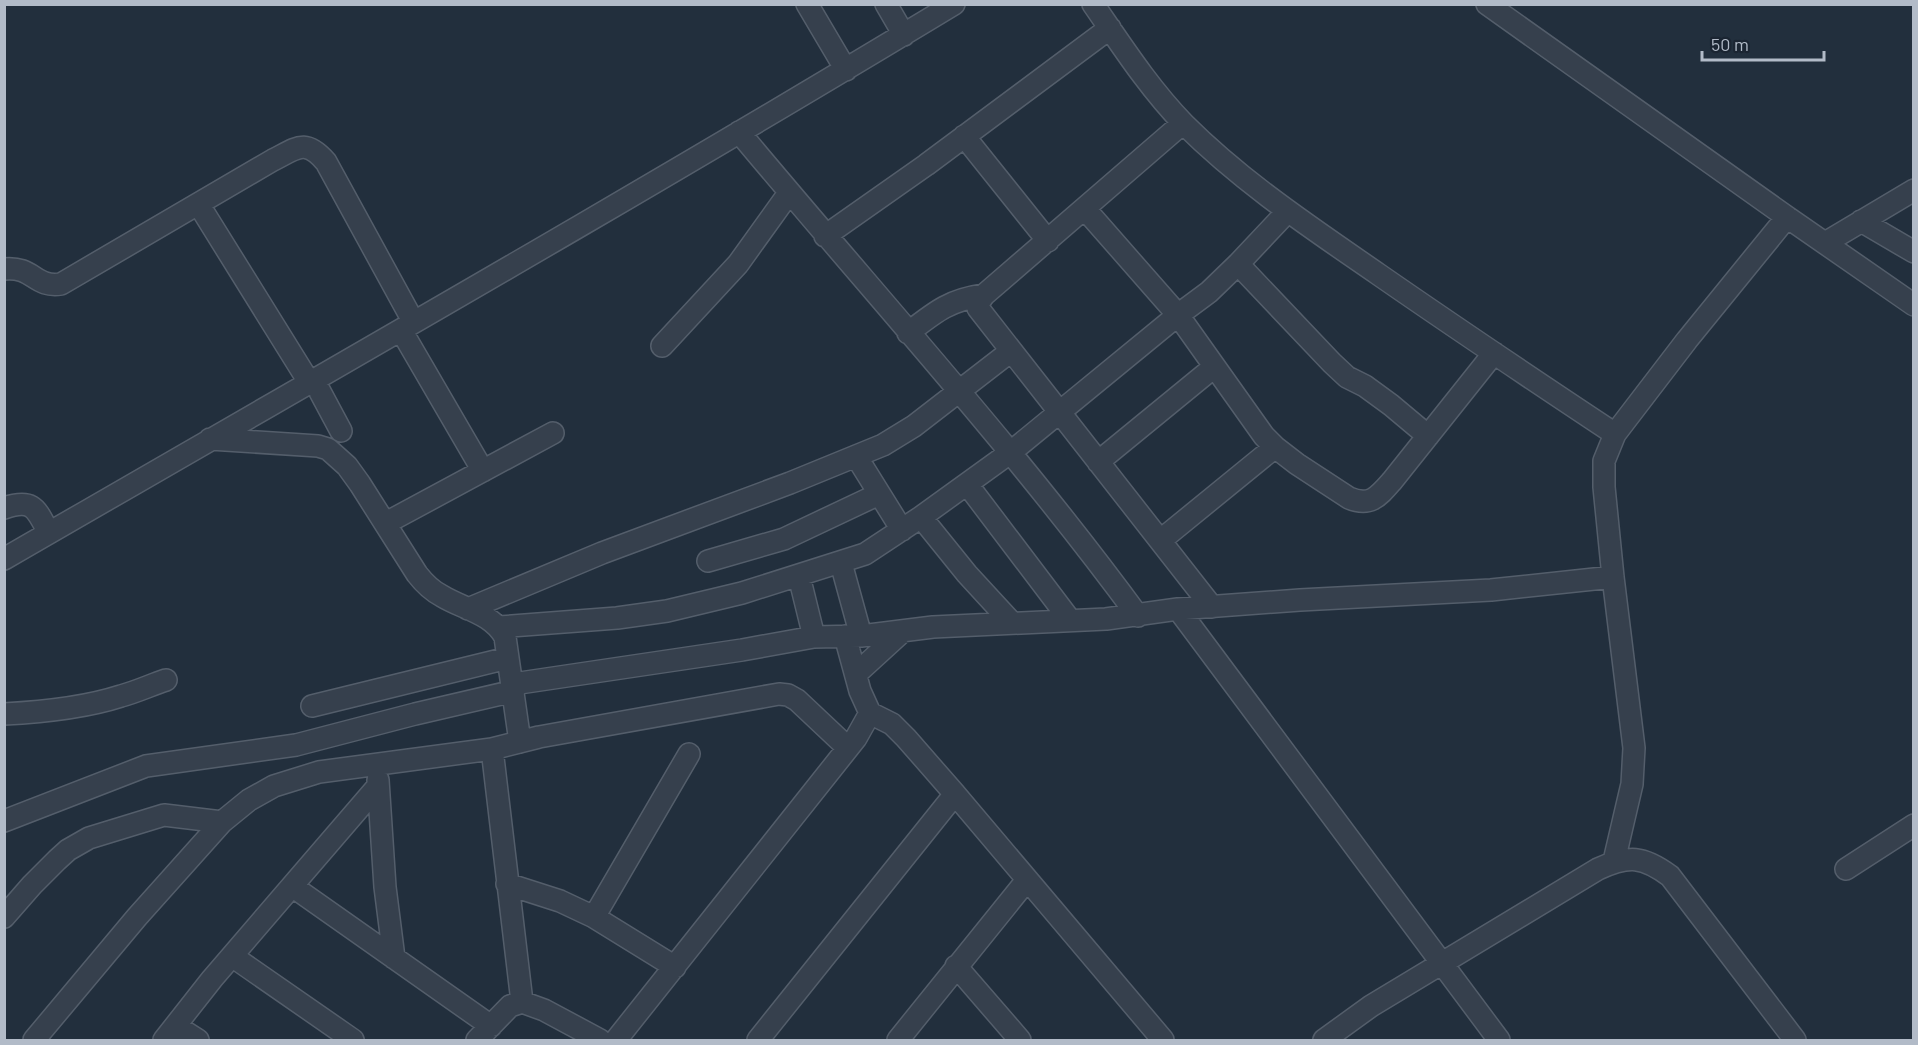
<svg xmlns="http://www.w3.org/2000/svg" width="1918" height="1045" viewBox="0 0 1918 1045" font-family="Barlow,sans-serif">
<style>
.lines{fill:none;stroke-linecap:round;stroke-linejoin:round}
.minor-casing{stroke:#545e6b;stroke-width:24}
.minor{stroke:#36404d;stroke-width:21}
</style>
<rect width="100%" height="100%" fill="#222f3d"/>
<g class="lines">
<defs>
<path id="minor" d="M 807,4 L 846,70
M 886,4 L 904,35
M 1093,4 C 1122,46 1149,88 1184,124 C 1242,182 1310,227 1378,274 C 1456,328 1535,381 1615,434
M 1487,4 L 1787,217 L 1914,305
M 1183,123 L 984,295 L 979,302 L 978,308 L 1212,607
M 739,132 C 873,293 1014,447 1138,616
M 964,136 L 1048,241
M 199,205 L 309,382 L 318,388 L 341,431
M 1085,209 L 1178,315 L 1264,436 L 1275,447 L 1297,464 L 1349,498 C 1370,507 1378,497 1392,481 L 1494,353
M 1861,221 L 1914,252
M 825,236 L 926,165 L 1110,28
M 1825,243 L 1914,190
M 1238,264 L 1332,363 L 1347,377 L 1365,386 L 1391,405 L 1428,436
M 4,269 C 34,266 34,288 61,284 L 273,160 C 297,148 305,138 326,162 L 413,321
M 401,330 L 483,471
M 908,333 C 935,312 949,300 984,295
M 662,346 L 738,264 L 789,193
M 210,439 L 318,446 L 328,449 L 347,466 L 360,484 L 417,574 C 424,583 432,591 442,596 C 463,609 492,613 505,637 L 520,742
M 856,456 L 902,530
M 1098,462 L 1214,367
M 967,484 L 1070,620
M 4,508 C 34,498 36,509 49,533
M 921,517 L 967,574 L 1012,623
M 386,523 L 553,433
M 1161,540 L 1275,447
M 4,559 C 322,375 640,194 954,4
M 708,561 L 784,539 L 879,494
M 841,563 L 861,636
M 799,576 L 814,637
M 468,609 L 602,553 L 790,483 L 883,445 L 914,426 L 1011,351
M 1178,609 L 1499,1040
M 499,627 L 617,618 L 667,611 L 742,593 L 865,554 L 921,517 L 1011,452 L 1178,315 L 1209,292 L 1238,264 L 1287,212
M 845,636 L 860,691 L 870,713 L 892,724 L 906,738 L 955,794
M 857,673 L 903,631
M 513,684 L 742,650 L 814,637 L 861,636 L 933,627 L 1106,619 L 1178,609 L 1300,600 L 1491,590 L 1613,577
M 312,706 L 508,658
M 4,714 C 43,712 84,708 121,696 C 136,692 151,685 166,680
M 492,749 L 522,1002
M 378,780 L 385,887 L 394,958
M 4,821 L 146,766 L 296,745 L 415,714 L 514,691
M 1614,861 L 1632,784 L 1634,748 L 1613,577 L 1604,487 L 1604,461 L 1615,434 L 1687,340 L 1787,217
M 1846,869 L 1914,825
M 507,884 L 560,901 L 594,917 L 675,967
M 292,886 L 491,1026
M 4,917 L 32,885 L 57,860 L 68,850 L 89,838 L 164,815 L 222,822 L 249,800 L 274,786 L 319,772 L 492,749 L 539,737 L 779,694 L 788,695 L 797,700 L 848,748
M 594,917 L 689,754
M 232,956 L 353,1040
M 956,966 L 1020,1040
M 176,1026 L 198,1040
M 34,1040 L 137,917 L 222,822
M 164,1040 L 212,979 L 378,786
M 477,1040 L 510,1006 L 522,1002 L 544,1010 L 600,1040
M 616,1040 L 856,738 L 870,713
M 758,1040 L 955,794 L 1163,1040
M 898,1040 L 1027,880
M 1324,1040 L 1371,1006 L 1598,869 C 1629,855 1643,856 1670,876 L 1795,1040"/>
</defs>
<use href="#minor" class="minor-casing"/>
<use href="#minor" class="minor"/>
</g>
<rect width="1918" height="1045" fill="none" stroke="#b2bbc8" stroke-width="12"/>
<path d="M1702 51v9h122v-9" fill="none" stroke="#b2bbc8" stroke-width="3"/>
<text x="1711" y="51" font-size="18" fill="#b2bbc8" stroke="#1b2532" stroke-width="4.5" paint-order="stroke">50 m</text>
</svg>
